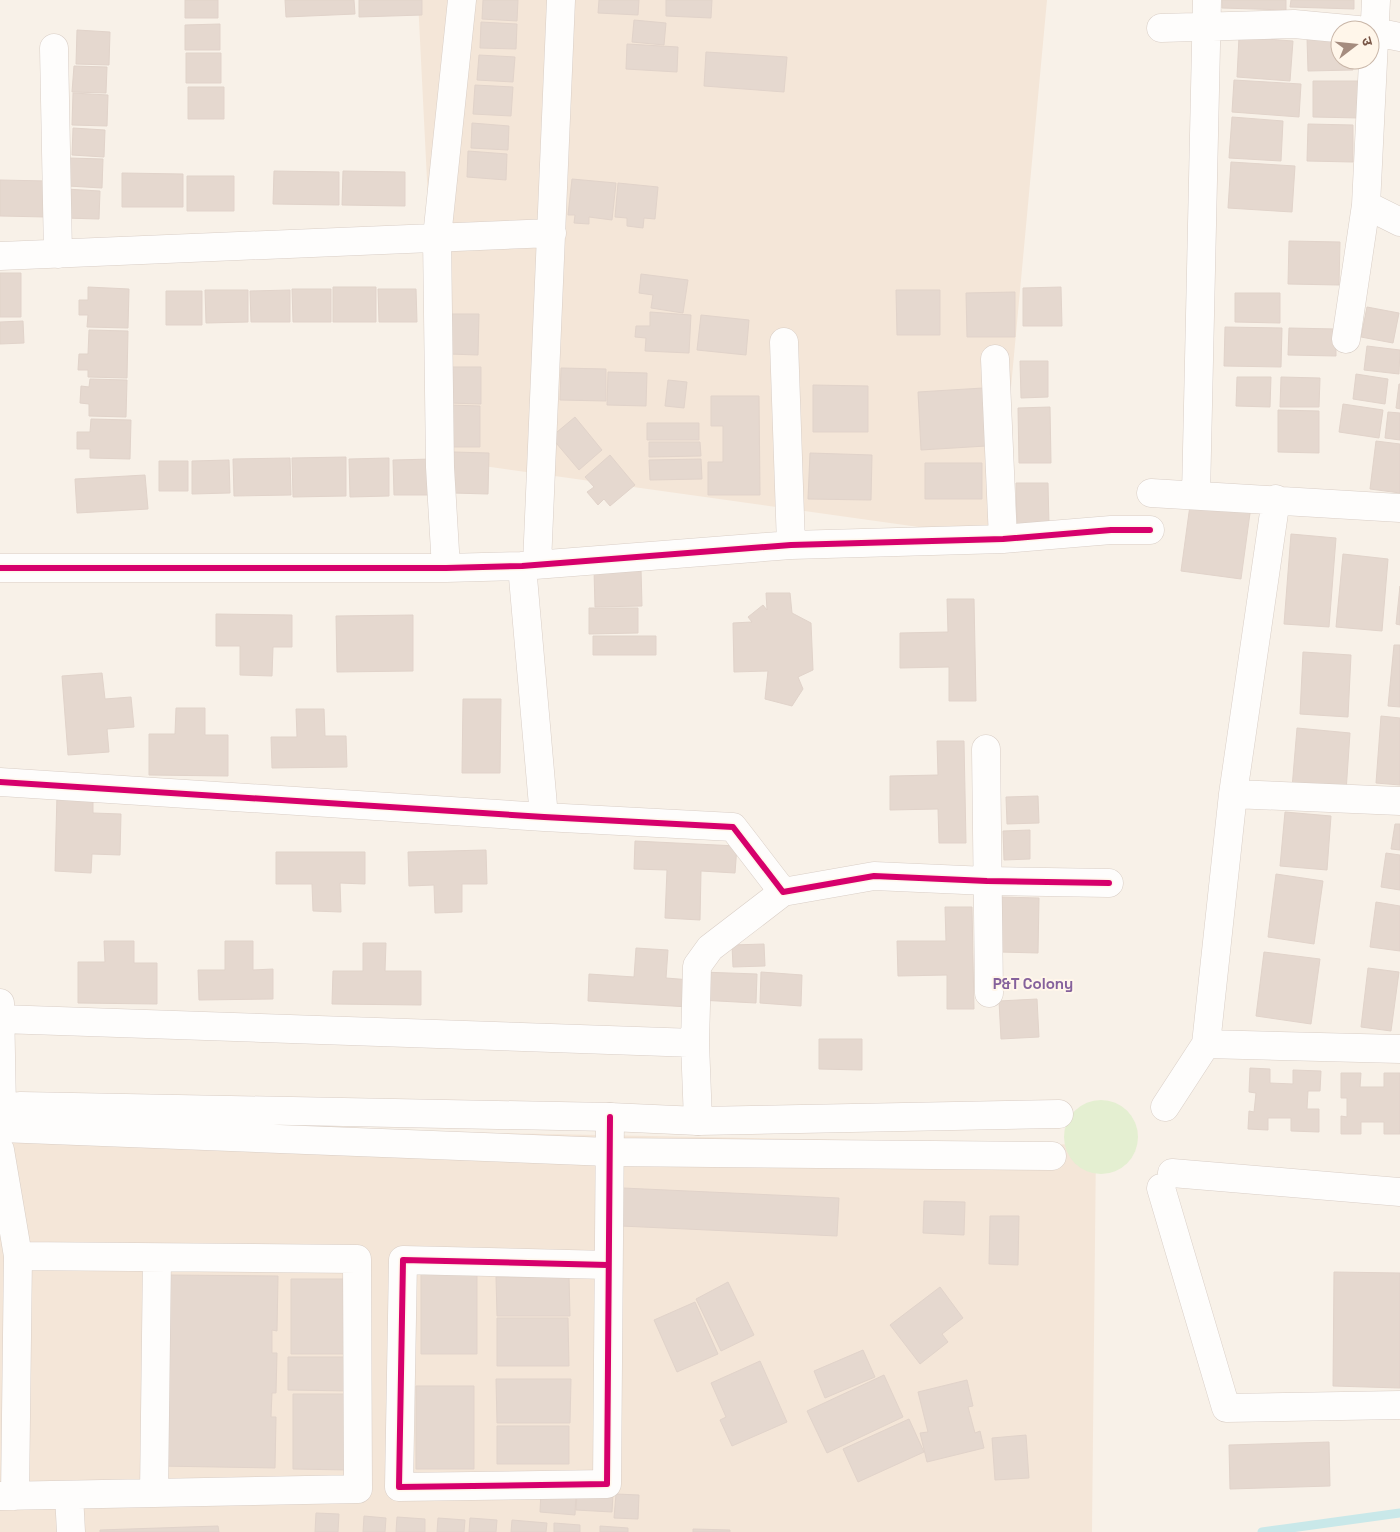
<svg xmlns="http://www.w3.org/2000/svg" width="1400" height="1532" viewBox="0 0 1400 1532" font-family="'Space Grotesk','Noto Sans Devanagari',sans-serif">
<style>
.residential{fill:#f4e6d8}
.green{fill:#e4efd1}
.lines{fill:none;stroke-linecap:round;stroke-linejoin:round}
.stream{stroke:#c9e8e9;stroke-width:9}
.building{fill:#e5d8cf;stroke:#e1d3ca}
.street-casing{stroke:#d9cec6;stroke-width:29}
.secondary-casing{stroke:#d9cdc4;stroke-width:29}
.street{stroke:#fefdfc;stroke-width:28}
.secondary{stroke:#fefdfc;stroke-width:28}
.cycleway-casing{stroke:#fff6ea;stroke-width:9}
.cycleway{stroke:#d6006c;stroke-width:6}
.labels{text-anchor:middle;stroke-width:4;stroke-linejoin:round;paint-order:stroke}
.neighbourhood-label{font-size:15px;font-weight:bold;fill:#85619c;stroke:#fff6ea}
</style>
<rect width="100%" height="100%" fill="#f8f1e8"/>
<path class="residential" d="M 418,0 L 1047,0 L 997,538 L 441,460 Z
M 0,1123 L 1096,1145 L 1092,1532 L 0,1532 Z"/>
<path class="green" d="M1064 1137a37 37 0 1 1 74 0a37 37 0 1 1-74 0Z"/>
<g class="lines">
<path class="stream" d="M 1262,1532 L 1400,1513"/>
</g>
<path class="building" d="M 185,0 L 218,0 L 218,18 L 185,18 Z
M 285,0 L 354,0 L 355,14 L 286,17 Z
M 359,0 L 422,0 L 422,15 L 359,17 Z
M 483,0 L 518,0 L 517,21 L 482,19 Z
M 599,0 L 639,0 L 638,15 L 598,13 Z
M 666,0 L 712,0 L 711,18 L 666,16 Z
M 1222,0 L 1286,0 L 1286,10 L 1222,8 Z
M 1291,0 L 1354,0 L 1354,9 L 1290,7 Z
M 634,20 L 666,23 L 664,45 L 632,42 Z
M 481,22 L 517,24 L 516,49 L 480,48 Z
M 220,24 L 220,50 L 185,50 L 185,25 Z
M 77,30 L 110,32 L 109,65 L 76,64 Z
M 1239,37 L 1293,41 L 1290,81 L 1237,77 Z
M 1307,38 L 1340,38 L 1340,60 L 1353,60 L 1353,70 L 1308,71 Z
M 627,44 L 678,47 L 677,72 L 626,69 Z
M 706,52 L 787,57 L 784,92 L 704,86 Z
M 186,53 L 221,53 L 221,83 L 186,83 Z
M 479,55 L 515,57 L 513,82 L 477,80 Z
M 74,66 L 107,67 L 106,93 L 72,92 Z
M 1234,80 L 1301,84 L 1299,117 L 1232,112 Z
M 1313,81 L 1360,81 L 1360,118 L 1313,117 Z
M 475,85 L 513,87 L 511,116 L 473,114 Z
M 188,87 L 224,87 L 224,119 L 188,119 Z
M 73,93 L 108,95 L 107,126 L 72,125 Z
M 1232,117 L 1283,121 L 1281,161 L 1229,158 Z
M 472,123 L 509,126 L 508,150 L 471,148 Z
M 1308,124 L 1353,125 L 1353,162 L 1307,161 Z
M 73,128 L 105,130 L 104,157 L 72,155 Z
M 468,151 L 507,154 L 506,180 L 467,177 Z
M 69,158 L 103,159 L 102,188 L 68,186 Z
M 1231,162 L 1295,166 L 1292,212 L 1228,208 Z
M 274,171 L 339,172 L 339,205 L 273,204 Z
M 343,171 L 405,172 L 405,206 L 342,205 Z
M 122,173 L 183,174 L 183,207 L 122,207 Z
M 187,176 L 234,176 L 234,211 L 187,211 Z
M 572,179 L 616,183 L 612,220 L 589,217 L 589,224 L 574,223 L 575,215 L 568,215 Z
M 0,180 L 47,181 L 46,217 L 0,216 Z
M 618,183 L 658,187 L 655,219 L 644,218 L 643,228 L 627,226 L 627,218 L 615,217 Z
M 65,189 L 100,191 L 99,219 L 64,218 Z
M 1289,241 L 1340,242 L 1339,285 L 1288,284 Z
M 0,273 L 21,273 L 21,317 L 0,317 Z
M 641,274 L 688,280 L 683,313 L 651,308 L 653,295 L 639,293 Z
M 88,287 L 129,289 L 128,328 L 87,327 L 88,315 L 79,315 L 79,300 L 88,300 Z
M 333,287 L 376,287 L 376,322 L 333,322 Z
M 1061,287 L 1062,326 L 1023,326 L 1023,288 Z
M 292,289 L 331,289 L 331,322 L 293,322 Z
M 378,289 L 416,289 L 417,322 L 379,322 Z
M 205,290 L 248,290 L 248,322 L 206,323 Z
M 290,290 L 290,322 L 251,322 L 250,291 Z
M 896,290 L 940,290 L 940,335 L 897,335 Z
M 166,291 L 202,291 L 202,325 L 166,325 Z
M 1015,292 L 1015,337 L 967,337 L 966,293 Z
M 1235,293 L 1280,293 L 1280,323 L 1235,322 Z
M 1367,307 L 1399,313 L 1393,343 L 1361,337 Z
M 650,312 L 691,315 L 689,353 L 645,351 L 646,338 L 635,337 L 636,326 L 650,326 Z
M 449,314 L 479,314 L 478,355 L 449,354 Z
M 701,315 L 749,320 L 746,355 L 697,350 Z
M 23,321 L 24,343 L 0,344 L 0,322 Z
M 1225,327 L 1282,328 L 1281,367 L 1224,366 Z
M 1289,328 L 1336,329 L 1336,356 L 1288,355 Z
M 89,330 L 128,331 L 127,378 L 88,377 L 88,370 L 78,370 L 79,354 L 88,354 Z
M 1367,346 L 1400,350 L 1399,374 L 1364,370 Z
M 1020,361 L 1048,361 L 1048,397 L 1021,398 Z
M 450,367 L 481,367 L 481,404 L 449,403 Z
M 561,368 L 606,369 L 606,401 L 560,400 Z
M 608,372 L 647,373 L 646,406 L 607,405 Z
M 1356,374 L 1388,379 L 1385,404 L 1353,399 Z
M 1237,377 L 1271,377 L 1270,407 L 1236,406 Z
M 1281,377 L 1320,378 L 1319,407 L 1280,407 Z
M 90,379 L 127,380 L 126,417 L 89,416 L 89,404 L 80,403 L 81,386 L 89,387 Z
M 668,380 L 687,382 L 684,408 L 665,406 Z
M 1399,384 L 1400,384 L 1400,409 L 1396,408 Z
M 813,385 L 868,386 L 868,432 L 813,432 Z
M 983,388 L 986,446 L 921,450 L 918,392 Z
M 711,396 L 759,396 L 760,495 L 708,495 L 708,462 L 723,462 L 723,426 L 711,426 Z
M 1343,404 L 1383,410 L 1379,438 L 1339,432 Z
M 450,405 L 480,406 L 480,447 L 450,447 Z
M 1050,407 L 1051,463 L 1019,463 L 1018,408 Z
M 1278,410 L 1319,411 L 1319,453 L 1278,452 Z
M 1388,412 L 1400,413 L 1400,440 L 1385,438 Z
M 575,417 L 602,450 L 579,470 L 551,437 Z
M 91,419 L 131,420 L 130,459 L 90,458 L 90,449 L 77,449 L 77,432 L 90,432 Z
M 647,423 L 699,423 L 699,440 L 647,440 Z
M 1376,441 L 1400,444 L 1400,493 L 1370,489 Z
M 649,442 L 700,442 L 701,456 L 649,457 Z
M 453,452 L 489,453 L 488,494 L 453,493 Z
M 810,453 L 872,455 L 871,500 L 808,499 Z
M 610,455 L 635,485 L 610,506 L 604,499 L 598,505 L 587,492 L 594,487 L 585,477 Z
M 346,457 L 346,496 L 293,497 L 292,458 Z
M 290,458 L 291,495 L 234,496 L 233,459 Z
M 389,458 L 389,496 L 350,497 L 349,459 Z
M 433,459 L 433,495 L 394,495 L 393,460 Z
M 701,459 L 702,479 L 650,480 L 649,460 Z
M 229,460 L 230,493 L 192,494 L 192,461 Z
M 159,461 L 188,461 L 188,491 L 159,491 Z
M 925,463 L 982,463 L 982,499 L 925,499 Z
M 145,475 L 148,509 L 77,513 L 75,479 Z
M 1016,483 L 1048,483 L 1049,525 L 1017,525 Z
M 1191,498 L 1251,506 L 1241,579 L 1181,571 Z
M 1291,534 L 1336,538 L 1329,627 L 1284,624 Z
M 1343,554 L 1388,559 L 1382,631 L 1336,627 Z
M 641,569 L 642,606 L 595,607 L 594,570 Z
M 1400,586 L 1400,625 L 1396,624 Z
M 766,593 L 790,593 L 792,613 L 811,623 L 813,670 L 798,677 L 803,689 L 792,706 L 765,699 L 768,671 L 734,672 L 733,623 L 752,622 L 748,617 L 763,605 L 767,610 Z
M 947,599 L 974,599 L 976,701 L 949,701 L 949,667 L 900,668 L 900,633 L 948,632 Z
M 589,608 L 638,608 L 638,633 L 589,634 Z
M 216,614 L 292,615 L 292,647 L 273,647 L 272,676 L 240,675 L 240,646 L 216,646 Z
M 413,615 L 413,671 L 337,672 L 336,616 Z
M 593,636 L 656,636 L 656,655 L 593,655 Z
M 1394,645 L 1400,645 L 1400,707 L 1388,706 Z
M 1303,652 L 1351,655 L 1348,717 L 1300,714 Z
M 102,673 L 105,699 L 131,697 L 134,727 L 107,729 L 109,752 L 68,755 L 62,676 Z
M 463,699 L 501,699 L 500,773 L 462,773 Z
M 176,708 L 205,708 L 205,735 L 228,735 L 228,776 L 149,775 L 149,734 L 175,734 Z
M 296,709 L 324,709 L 325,736 L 346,736 L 347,767 L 272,768 L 271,737 L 297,737 Z
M 1381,716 L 1400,718 L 1400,785 L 1376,783 Z
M 1297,728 L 1350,733 L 1346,792 L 1292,788 Z
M 937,741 L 964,741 L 966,843 L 939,843 L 938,809 L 890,810 L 890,776 L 938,775 Z
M 57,794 L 93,795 L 93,813 L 121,814 L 120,855 L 92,854 L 91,873 L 55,871 Z
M 1038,796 L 1039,823 L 1007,824 L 1006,797 Z
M 1285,812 L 1331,816 L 1327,870 L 1280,866 Z
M 1395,824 L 1400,824 L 1400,850 L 1391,849 Z
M 1030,830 L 1030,859 L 1004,860 L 1003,831 Z
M 635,841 L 737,846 L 735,873 L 701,871 L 700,920 L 665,918 L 667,870 L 634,869 Z
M 486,850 L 487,884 L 462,884 L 462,912 L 435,913 L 434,885 L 409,886 L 408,852 Z
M 276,852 L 365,852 L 365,884 L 340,883 L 341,912 L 313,911 L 312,884 L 276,884 Z
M 1386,853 L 1400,855 L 1400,890 L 1381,887 Z
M 1276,874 L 1323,881 L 1314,944 L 1268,937 Z
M 1001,897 L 1039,898 L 1038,953 L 1000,952 Z
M 1376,902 L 1400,906 L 1400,951 L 1370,947 Z
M 945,907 L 972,907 L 974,1009 L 947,1009 L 947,975 L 898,976 L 897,941 L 946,941 Z
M 104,941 L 134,941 L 134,963 L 157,963 L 157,1004 L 78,1003 L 78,962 L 105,962 Z
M 225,941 L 253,941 L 253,970 L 273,969 L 273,999 L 199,1000 L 198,970 L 225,970 Z
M 363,943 L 386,943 L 385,971 L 421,971 L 421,1005 L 332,1004 L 333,971 L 363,971 Z
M 764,944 L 765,966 L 733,967 L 732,945 Z
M 636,948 L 668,950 L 666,978 L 691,980 L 689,1007 L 588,1001 L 589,974 L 634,977 Z
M 1264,952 L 1320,959 L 1311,1024 L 1256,1016 Z
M 1368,968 L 1399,972 L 1391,1031 L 1361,1027 Z
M 701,972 L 757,974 L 756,1003 L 699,1000 Z
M 761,972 L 802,975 L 801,1006 L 760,1003 Z
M 1037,999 L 1039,1037 L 1001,1039 L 999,1001 Z
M 819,1039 L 862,1039 L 862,1070 L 819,1069 Z
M 1250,1068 L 1270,1069 L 1270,1083 L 1293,1084 L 1293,1070 L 1321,1071 L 1320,1091 L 1308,1091 L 1307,1109 L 1319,1109 L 1319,1132 L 1291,1131 L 1291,1118 L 1268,1118 L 1268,1130 L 1248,1129 L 1249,1111 L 1254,1112 L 1256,1093 L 1249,1092 Z
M 1341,1073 L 1361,1073 L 1360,1087 L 1384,1087 L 1384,1073 L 1400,1073 L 1400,1134 L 1384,1134 L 1384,1122 L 1361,1122 L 1361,1134 L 1341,1134 L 1341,1116 L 1347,1117 L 1347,1098 L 1341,1098 Z
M 623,1188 L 839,1198 L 837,1236 L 621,1226 Z
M 924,1201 L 965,1202 L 964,1235 L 923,1233 Z
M 990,1216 L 1019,1216 L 1018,1265 L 989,1264 Z
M 421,1272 L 477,1272 L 477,1354 L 421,1354 Z
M 1334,1272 L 1400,1273 L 1400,1388 L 1333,1386 Z
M 167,1275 L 278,1276 L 277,1331 L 272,1330 L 272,1353 L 277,1353 L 276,1393 L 272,1393 L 271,1417 L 276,1417 L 275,1468 L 159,1466 Z
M 496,1277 L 569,1277 L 570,1316 L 497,1316 Z
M 291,1279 L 351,1279 L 350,1354 L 291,1354 Z
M 728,1282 L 754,1335 L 721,1351 L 696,1299 Z
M 940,1287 L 963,1318 L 942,1334 L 948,1342 L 920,1364 L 890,1325 Z
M 695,1302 L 718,1354 L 677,1372 L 654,1320 Z
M 497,1318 L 568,1318 L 569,1366 L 497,1366 Z
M 863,1350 L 875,1377 L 825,1398 L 814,1371 Z
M 288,1357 L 351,1357 L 351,1391 L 288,1390 Z
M 760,1361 L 787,1422 L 732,1446 L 720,1420 L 726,1417 L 711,1383 Z
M 884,1375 L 903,1417 L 827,1453 L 807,1411 Z
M 496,1379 L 571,1379 L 570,1423 L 497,1423 Z
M 967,1380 L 973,1406 L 968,1407 L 975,1433 L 980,1431 L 984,1448 L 927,1462 L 920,1433 L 928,1432 L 918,1392 Z
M 416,1386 L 474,1386 L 474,1469 L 416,1469 Z
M 293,1394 L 350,1394 L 350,1470 L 293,1469 Z
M 909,1419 L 924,1452 L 858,1482 L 843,1449 Z
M 497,1426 L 569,1426 L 569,1464 L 497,1464 Z
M 1026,1435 L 1029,1478 L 995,1480 L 992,1438 Z
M 1329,1442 L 1330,1486 L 1230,1489 L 1229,1445 Z
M 541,1491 L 576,1493 L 575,1515 L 540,1512 Z
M 577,1492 L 613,1494 L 612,1512 L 576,1510 Z
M 616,1494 L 639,1495 L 638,1519 L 614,1518 Z
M 316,1513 L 339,1514 L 338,1532 L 315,1532 Z
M 364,1516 L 386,1518 L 385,1532 L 363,1532 Z
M 397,1517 L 425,1519 L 425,1532 L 396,1532 Z
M 438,1518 L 465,1520 L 464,1532 L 437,1532 Z
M 470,1518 L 497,1520 L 496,1532 L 469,1532 Z
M 512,1520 L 547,1523 L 546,1532 L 511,1532 Z
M 554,1523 L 580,1525 L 580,1532 L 554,1532 Z
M 218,1526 L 219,1532 L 100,1532 L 100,1530 Z
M 600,1526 L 628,1528 L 628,1532 L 600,1532 Z
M 693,1529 L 730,1530 L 730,1532 L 693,1532 Z"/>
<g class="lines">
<defs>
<path id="street" d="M 1376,0 L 1366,205 L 1400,222
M 1161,28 L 1294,24 L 1358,30
M 1370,31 L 1400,37
M 54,48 L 58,254
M 0,256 L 552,233
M 1346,339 L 1366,205
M 784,342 L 791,545
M 995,359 L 1003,539
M 1151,493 L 1400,508
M 1196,495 L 1207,0
M 537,564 L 561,0
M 522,566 L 544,817
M 0,568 L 446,568 L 522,566 L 791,545 L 1003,539 L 1111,530 L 1150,530
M 446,568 L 440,467 L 437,237 L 462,0
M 986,749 L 989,993
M 0,782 L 544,817 L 733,827 L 783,892 L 874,876 L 987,881 L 1109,883
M 1233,794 L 1400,801
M 0,1003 L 2,1108
M 0,1019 L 695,1043
M 1206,1044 L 1400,1049
M 1165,1107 L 1206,1044 L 1233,794 L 1276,499
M 698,1121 L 695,1043 L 697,966 L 710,948 L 783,892
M 0,1150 L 18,1256 L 15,1496
M 1172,1173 L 1400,1192
M 1161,1188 L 1226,1408 L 1400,1405
M 608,1265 L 403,1260 L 399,1487 L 607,1484 L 610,1117
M 154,1493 L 157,1258
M 69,1495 L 71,1532
M 0,1496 L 358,1489 L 357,1259 L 18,1256"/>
<path id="secondary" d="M 0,1108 L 21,1106 L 610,1117 L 698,1121 L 1059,1114
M 0,1128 L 609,1152 L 1052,1156"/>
</defs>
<use href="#street" class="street-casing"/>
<use href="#secondary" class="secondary-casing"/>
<use href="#street" class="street"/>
<use href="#secondary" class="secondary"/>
<defs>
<path id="cycleway" d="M 0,568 L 446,568 L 522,566 L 791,545 L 1003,539 L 1111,530 L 1150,530
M 0,782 L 544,817 L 733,827 L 783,892 L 874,876 L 987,881 L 1109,883
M 608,1265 L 403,1260 L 399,1487 L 607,1484 L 610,1117"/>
</defs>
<use href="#cycleway" class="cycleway-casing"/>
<use href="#cycleway" class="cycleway"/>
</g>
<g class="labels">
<g class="neighbourhood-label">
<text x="1033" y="989">P&amp;T Colony</text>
</g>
</g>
<g transform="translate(1355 45) rotate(74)"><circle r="24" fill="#fff6ea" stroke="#c9b6a8"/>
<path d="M0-4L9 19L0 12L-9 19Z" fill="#a58c7f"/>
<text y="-8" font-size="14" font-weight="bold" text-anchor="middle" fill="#785546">उ</text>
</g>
</svg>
